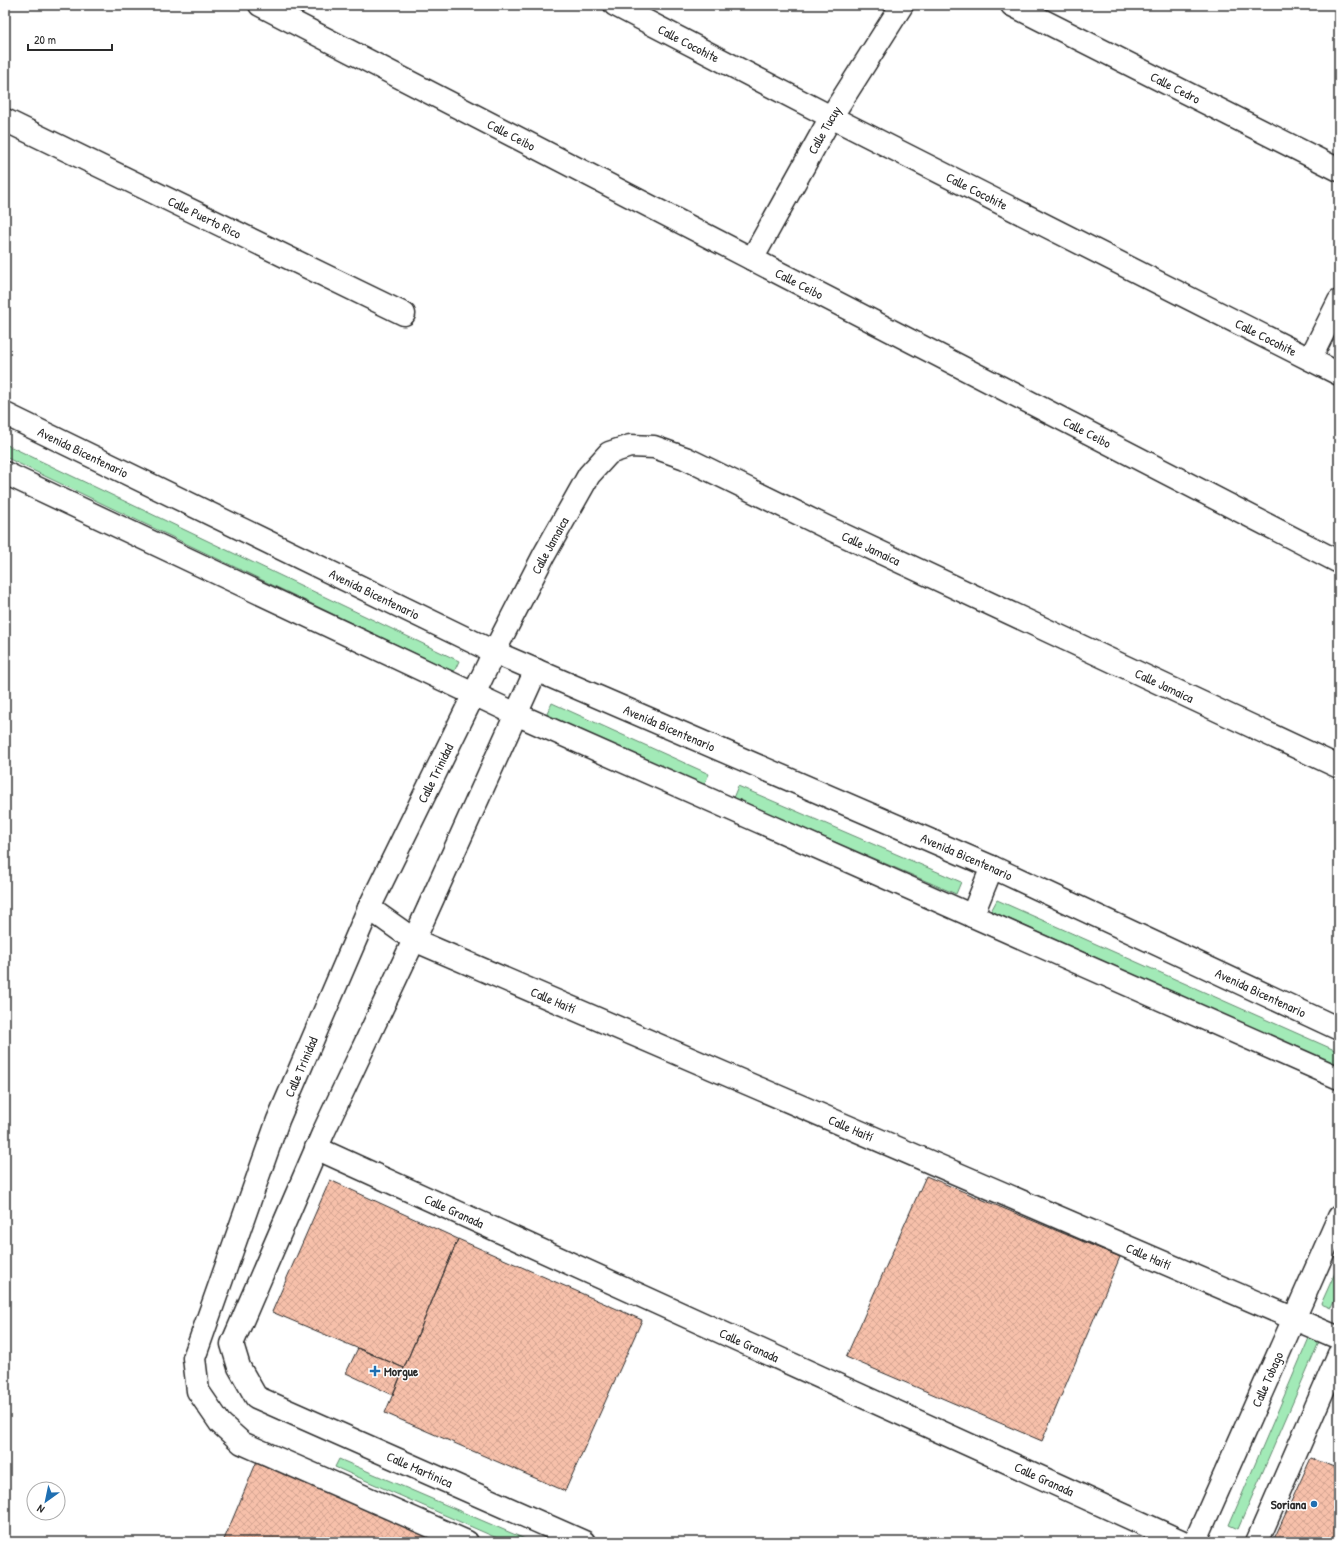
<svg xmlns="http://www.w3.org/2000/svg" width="1344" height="1547" viewBox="0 0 1344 1547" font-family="'Patrick Hand',sans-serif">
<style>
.green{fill:#a2eab7;stroke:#668a71}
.building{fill:url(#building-cross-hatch);stroke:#2b2b2b}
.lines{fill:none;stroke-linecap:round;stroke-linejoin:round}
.minor-casing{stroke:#2b2b2b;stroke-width:25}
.minor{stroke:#fff;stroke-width:22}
.poi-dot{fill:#1f6fb2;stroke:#fff;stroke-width:1.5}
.labels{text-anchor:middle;stroke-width:3;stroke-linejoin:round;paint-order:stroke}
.street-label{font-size:13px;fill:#2b2b2b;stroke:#fff}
.poi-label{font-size:13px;font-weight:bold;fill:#2b2b2b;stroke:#fff;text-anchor:start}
</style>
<defs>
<pattern id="building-cross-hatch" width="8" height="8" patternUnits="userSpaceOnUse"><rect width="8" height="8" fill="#f7c0aa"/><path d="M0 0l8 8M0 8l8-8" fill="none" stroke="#d4a592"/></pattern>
</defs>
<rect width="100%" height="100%" fill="#fff"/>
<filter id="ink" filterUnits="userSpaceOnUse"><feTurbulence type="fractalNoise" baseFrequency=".025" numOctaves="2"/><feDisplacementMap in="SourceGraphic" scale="8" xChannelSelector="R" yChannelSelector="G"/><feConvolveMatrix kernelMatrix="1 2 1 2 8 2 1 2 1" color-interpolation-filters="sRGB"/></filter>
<g filter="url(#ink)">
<path class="green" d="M 5,444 L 459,661 L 454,672 L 5,457 Z
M 552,703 L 709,774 L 703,787 L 546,716 Z
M 738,786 L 961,882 L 956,894 L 733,798 Z
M 997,900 L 1339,1052 L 1339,1066 L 991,911 Z
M 1339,1264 L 1339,1292 L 1331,1308 L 1321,1304 Z
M 1309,1338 L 1319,1342 L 1238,1529 L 1229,1525 Z
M 339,1459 L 532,1542 L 506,1542 L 335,1467 Z"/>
<path class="building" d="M 926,1176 L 1120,1257 L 1042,1441 L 846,1357 Z
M 330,1180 L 458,1239 L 404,1368 L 272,1312 Z
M 458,1239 L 642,1320 L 565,1491 L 385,1413 Z
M 358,1348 L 404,1368 L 393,1395 L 346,1373 Z
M 1311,1458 L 1339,1469 L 1339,1542 L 1280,1542 L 1274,1539 Z
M 257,1461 L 447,1542 L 223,1542 Z"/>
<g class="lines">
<defs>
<g id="minor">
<path id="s1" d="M 260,5 L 1339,562"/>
<path id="s2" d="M 615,5 L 831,117 L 1339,374"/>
<path id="s3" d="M 1012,5 L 1339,170"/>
<path id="s4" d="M 5,120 L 404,314"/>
<path id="s5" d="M 752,259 L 831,117 L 902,5"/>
<path d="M 1310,359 L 1339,301"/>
<path id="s6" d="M 5,414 L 494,652 L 992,867 L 1339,1029"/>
<path d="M 5,473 L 516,714 L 1339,1078"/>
<path id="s7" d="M 536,670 L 414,940 L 324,1131 L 232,1344 L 239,1367 L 256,1397 L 584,1542"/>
<path id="s8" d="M 369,908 L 414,940 L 1339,1338"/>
<path d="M 972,916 L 992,867"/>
<path id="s9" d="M 316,1148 L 1183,1542"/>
<path id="s10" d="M 467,1542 L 242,1443 L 220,1423 L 198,1391 L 194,1358 L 278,1120 L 369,908 L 474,694 L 494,652 L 544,555 L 589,475 L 609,453 L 630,446 L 654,447 L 685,458 L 824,526 L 1339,767"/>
<path id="s11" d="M 1195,1542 L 1339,1217"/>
<path d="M 1257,1542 L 1339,1354"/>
</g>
</defs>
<use href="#minor" class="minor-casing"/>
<use href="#minor" class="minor"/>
</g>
</g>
<g class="poi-dot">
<path d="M373 1365h4v4h4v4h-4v4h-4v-4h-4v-4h4z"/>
<circle cx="1314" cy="1504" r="4"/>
</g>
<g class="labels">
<g class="street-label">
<text dy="5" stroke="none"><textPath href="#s2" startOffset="83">Calle Cocohite</textPath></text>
<text dy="5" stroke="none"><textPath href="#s3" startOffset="183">Calle Cedro</textPath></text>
<text dy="5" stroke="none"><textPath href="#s5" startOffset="148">Calle Tucuy</textPath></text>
<text dy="5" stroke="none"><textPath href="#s1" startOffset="283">Calle Ceibo</textPath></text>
<text dy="5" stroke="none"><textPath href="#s2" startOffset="407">Calle Cocohite</textPath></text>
<text dy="5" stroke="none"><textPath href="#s4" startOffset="222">Calle Puerto Rico</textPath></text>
<text dy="5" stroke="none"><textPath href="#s1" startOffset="607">Calle Ceibo</textPath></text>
<text dy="5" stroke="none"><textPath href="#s2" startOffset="731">Calle Cocohite</textPath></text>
<text dy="5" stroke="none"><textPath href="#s1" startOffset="931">Calle Ceibo</textPath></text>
<text dy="5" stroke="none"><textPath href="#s6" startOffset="87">Avenida Bicentenario</textPath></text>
<text dy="5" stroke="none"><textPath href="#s10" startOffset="1236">Calle Jamaica</textPath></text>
<text dy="5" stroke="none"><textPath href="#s10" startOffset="1632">Calle Jamaica</textPath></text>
<text dy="5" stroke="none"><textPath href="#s6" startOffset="411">Avenida Bicentenario</textPath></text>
<text dy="5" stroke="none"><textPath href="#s10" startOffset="1956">Calle Jamaica</textPath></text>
<text dy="5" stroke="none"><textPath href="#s6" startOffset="735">Avenida Bicentenario</textPath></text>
<text dy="5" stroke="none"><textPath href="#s10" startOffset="981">Calle Trinidad</textPath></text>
<text dy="5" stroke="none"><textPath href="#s6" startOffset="1059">Avenida Bicentenario</textPath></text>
<text dy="5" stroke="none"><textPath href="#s6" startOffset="1383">Avenida Bicentenario</textPath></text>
<text dy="5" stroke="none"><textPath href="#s8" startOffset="207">Calle Haití</textPath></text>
<text dy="5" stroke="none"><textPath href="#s10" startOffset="658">Calle Trinidad</textPath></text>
<text dy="5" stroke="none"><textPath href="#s8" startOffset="531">Calle Haití</textPath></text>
<text dy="5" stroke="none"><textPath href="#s9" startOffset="152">Calle Granada</textPath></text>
<text dy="5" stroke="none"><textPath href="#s8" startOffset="855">Calle Haití</textPath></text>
<text dy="5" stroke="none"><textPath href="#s9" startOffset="476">Calle Granada</textPath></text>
<text dy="5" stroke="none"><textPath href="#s11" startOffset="178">Calle Tobago</textPath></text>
<text dy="5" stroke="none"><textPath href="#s7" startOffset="977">Calle Martinica</textPath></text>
<text dy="5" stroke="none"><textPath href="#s9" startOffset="800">Calle Granada</textPath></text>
</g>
<g class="poi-label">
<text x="384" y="1376">Morgue</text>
<text x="1306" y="1509" text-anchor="end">Soriana</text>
</g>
</g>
<rect width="1344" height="1547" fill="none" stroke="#fff" stroke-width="20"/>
<rect x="10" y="10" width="1324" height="1527" fill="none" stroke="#2b2b2b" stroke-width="1.5" filter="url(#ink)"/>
<g transform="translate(46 1501) rotate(213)"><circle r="19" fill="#ffffff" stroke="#aaaaaa"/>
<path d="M0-3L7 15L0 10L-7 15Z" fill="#1f6fb2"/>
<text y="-6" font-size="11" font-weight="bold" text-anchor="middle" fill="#2b2b2b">N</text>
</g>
<path d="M28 44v6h84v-6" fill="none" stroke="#2b2b2b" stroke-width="2"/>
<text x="34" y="44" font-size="12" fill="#2b2b2b" stroke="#ffffff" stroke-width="3" paint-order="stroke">20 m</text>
</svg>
